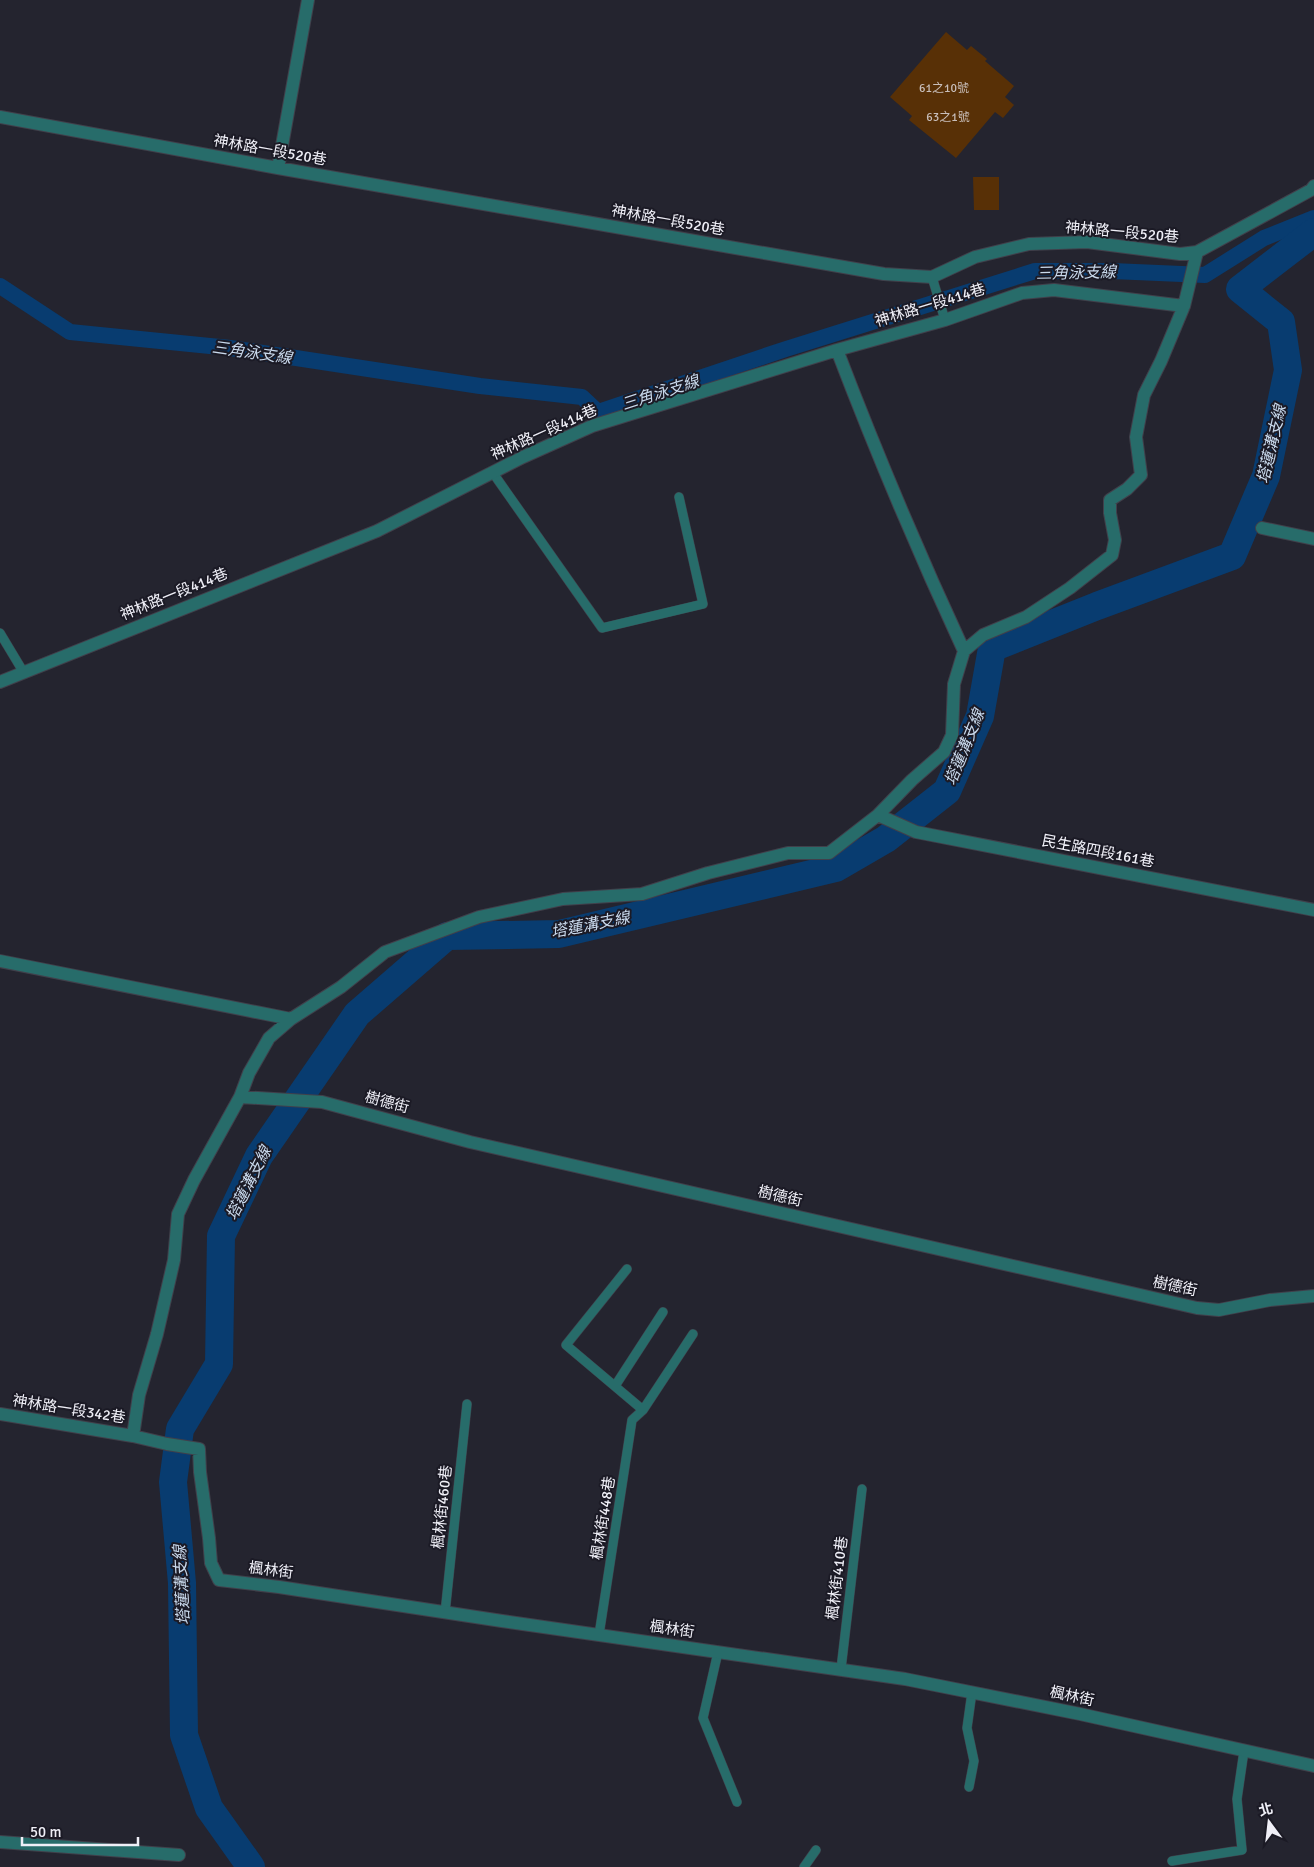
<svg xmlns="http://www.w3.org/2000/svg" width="1314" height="1867" viewBox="0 0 1314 1867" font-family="Signika,'Noto Sans TC',sans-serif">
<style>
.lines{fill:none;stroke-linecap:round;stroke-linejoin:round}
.canal{stroke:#083c70;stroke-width:16}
.river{stroke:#083c70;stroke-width:28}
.building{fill:#583006}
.lane-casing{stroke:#40404b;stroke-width:10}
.street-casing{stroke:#40404b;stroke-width:14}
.lane{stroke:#276c6a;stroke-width:9}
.street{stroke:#276c6a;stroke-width:12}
.labels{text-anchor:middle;stroke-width:4;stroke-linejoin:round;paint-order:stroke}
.number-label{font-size:12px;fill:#c9bfbb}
.street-label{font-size:15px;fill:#efeff7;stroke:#1b1a25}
.water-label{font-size:16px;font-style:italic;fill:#c9d9ec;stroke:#1b1a25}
</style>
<rect width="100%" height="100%" fill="#24242f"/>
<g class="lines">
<path class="canal" d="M 0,286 L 70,332 L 230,348 L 480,386 L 582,397 L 598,412 L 786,349 L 1035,271 L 1112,271 L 1205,275 L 1264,238 L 1314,218"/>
<path class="river" d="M 251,1867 L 209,1808 L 184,1735 L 182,1583 L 173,1482 L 180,1429 L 219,1364 L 221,1236 L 259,1156 L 357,1014 L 447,936 L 559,934 L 836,868 L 886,839 L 947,791 L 980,716 L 992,648 L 1097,606 L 1232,556 L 1266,476 L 1288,370 L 1281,322 L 1240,289 L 1314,232"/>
</g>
<path class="building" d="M 946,32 L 967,50 L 971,46 L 987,59 L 985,61 L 1014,86 L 1005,97 L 1014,105 L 1003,118 L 995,112 L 956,158 L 909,120 L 912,116 L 890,97 Z
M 973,177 L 999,177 L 999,210 L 974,210 Z"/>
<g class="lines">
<defs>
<path id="lane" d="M 932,277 L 945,320
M 493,473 L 602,628 L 703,604 L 679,497
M 0,633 L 24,673
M 627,1269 L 566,1345 L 643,1410
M 615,1386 L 663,1312
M 445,1613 L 467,1404
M 599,1635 L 632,1420 L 643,1410 L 693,1334
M 718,1652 L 703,1718 L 737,1802
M 841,1669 L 862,1489
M 969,1787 L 974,1761 L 967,1728 L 972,1692
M 1172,1861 L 1242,1850 L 1237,1799 L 1244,1751
M 804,1867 L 816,1850"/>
<path id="street" d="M 0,117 L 278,168 L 884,274 L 932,277 L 975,257 L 1029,244 L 1087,242 L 1180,254 L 1197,252 L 1311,190 L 1314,186
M 278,168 L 308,0
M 837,350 C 876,452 918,552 964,651
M 1262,528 L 1314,539
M 0,682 L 377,531 L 523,457 L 592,426 L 837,350 L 945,320 L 1022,293 L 1054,290 L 1184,306
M 878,815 L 916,832 L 1314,910
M 0,961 L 291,1019
M 240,1097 L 322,1102 L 470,1142 L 1197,1308 L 1219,1310 L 1270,1300 L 1314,1296
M 0,1414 L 133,1436 L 167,1444 L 199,1449 L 200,1472 L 209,1538 L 211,1563 L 219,1580 L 279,1587 L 502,1621 L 905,1679 L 1080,1714 L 1314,1766
M 133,1436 L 139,1395 L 157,1334 L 174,1260 L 178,1214 L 194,1180 L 240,1097 L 249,1073 L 269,1038 L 291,1019 L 341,987 L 385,952 L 479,917 L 563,899 L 642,894 L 708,873 L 788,853 L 829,853 L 878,815 L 912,780 L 944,752 L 952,735 L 954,684 L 964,651 L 983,635 L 1026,617 L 1070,588 L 1112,555 L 1115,540 L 1110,513 L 1110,500 L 1127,489 L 1141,475 L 1136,437 L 1144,395 L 1161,361 L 1184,306 L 1197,252
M 0,1842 L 179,1855"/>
</defs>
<use href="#lane" class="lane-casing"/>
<use href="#street" class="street-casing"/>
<use href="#lane" class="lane"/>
<use href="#street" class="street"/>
</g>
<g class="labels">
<g class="number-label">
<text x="944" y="92">61之10號</text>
<text x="948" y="121">63之1號</text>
</g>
<g class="street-label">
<text transform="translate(270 150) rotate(10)" y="5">神林路一段520巷</text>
<text transform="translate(668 220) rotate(10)" y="5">神林路一段520巷</text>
<text transform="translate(1122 232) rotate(5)" y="5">神林路一段520巷</text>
<text transform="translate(930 305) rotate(-17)" y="5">神林路一段414巷</text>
<text transform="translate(544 432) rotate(-24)" y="5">神林路一段414巷</text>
<text transform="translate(174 594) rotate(-22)" y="5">神林路一段414巷</text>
<text transform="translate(1098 851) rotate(11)" y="5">民生路四段161巷</text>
<text transform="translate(387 1102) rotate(15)" y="5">樹德街</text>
<text transform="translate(780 1196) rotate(13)" y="5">樹德街</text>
<text transform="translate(1175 1286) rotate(12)" y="5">樹德街</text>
<text transform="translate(69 1409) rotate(9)" y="5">神林路一段342巷</text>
<text transform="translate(442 1507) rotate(-84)" y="5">楓林街460巷</text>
<text transform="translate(603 1518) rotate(-81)" y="5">楓林街448巷</text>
<text transform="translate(271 1570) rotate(7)" y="5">楓林街</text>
<text transform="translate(837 1578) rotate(-83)" y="5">楓林街410巷</text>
<text transform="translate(672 1629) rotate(8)" y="5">楓林街</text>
<text transform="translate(1072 1696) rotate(12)" y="5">楓林街</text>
</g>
<g class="water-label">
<text transform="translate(1076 272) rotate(-1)" y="6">三角泳支線</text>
<text transform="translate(252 352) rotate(8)" y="6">三角泳支線</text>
<text transform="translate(660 392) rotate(-18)" y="6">三角泳支線</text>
<text transform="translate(1271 444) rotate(-77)" y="6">塔蓮溝支線</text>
<text transform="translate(964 747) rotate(-68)" y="6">塔蓮溝支線</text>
<text transform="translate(590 924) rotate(-11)" y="6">塔蓮溝支線</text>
<text transform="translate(248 1183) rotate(-63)" y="6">塔蓮溝支線</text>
<text transform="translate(181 1585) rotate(-93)" y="6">塔蓮溝支線</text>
</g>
</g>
<g transform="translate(1269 1822) rotate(345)" stroke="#1b1a25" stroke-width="4" paint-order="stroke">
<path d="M0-4L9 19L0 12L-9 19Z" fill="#efeff7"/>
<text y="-8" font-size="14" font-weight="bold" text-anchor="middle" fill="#efeff7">北</text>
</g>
<path d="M22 1837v8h116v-8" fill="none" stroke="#efeff7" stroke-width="2.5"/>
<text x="30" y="1837" font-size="15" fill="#efeff7" stroke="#1b1a25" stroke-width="4" paint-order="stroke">50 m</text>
</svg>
